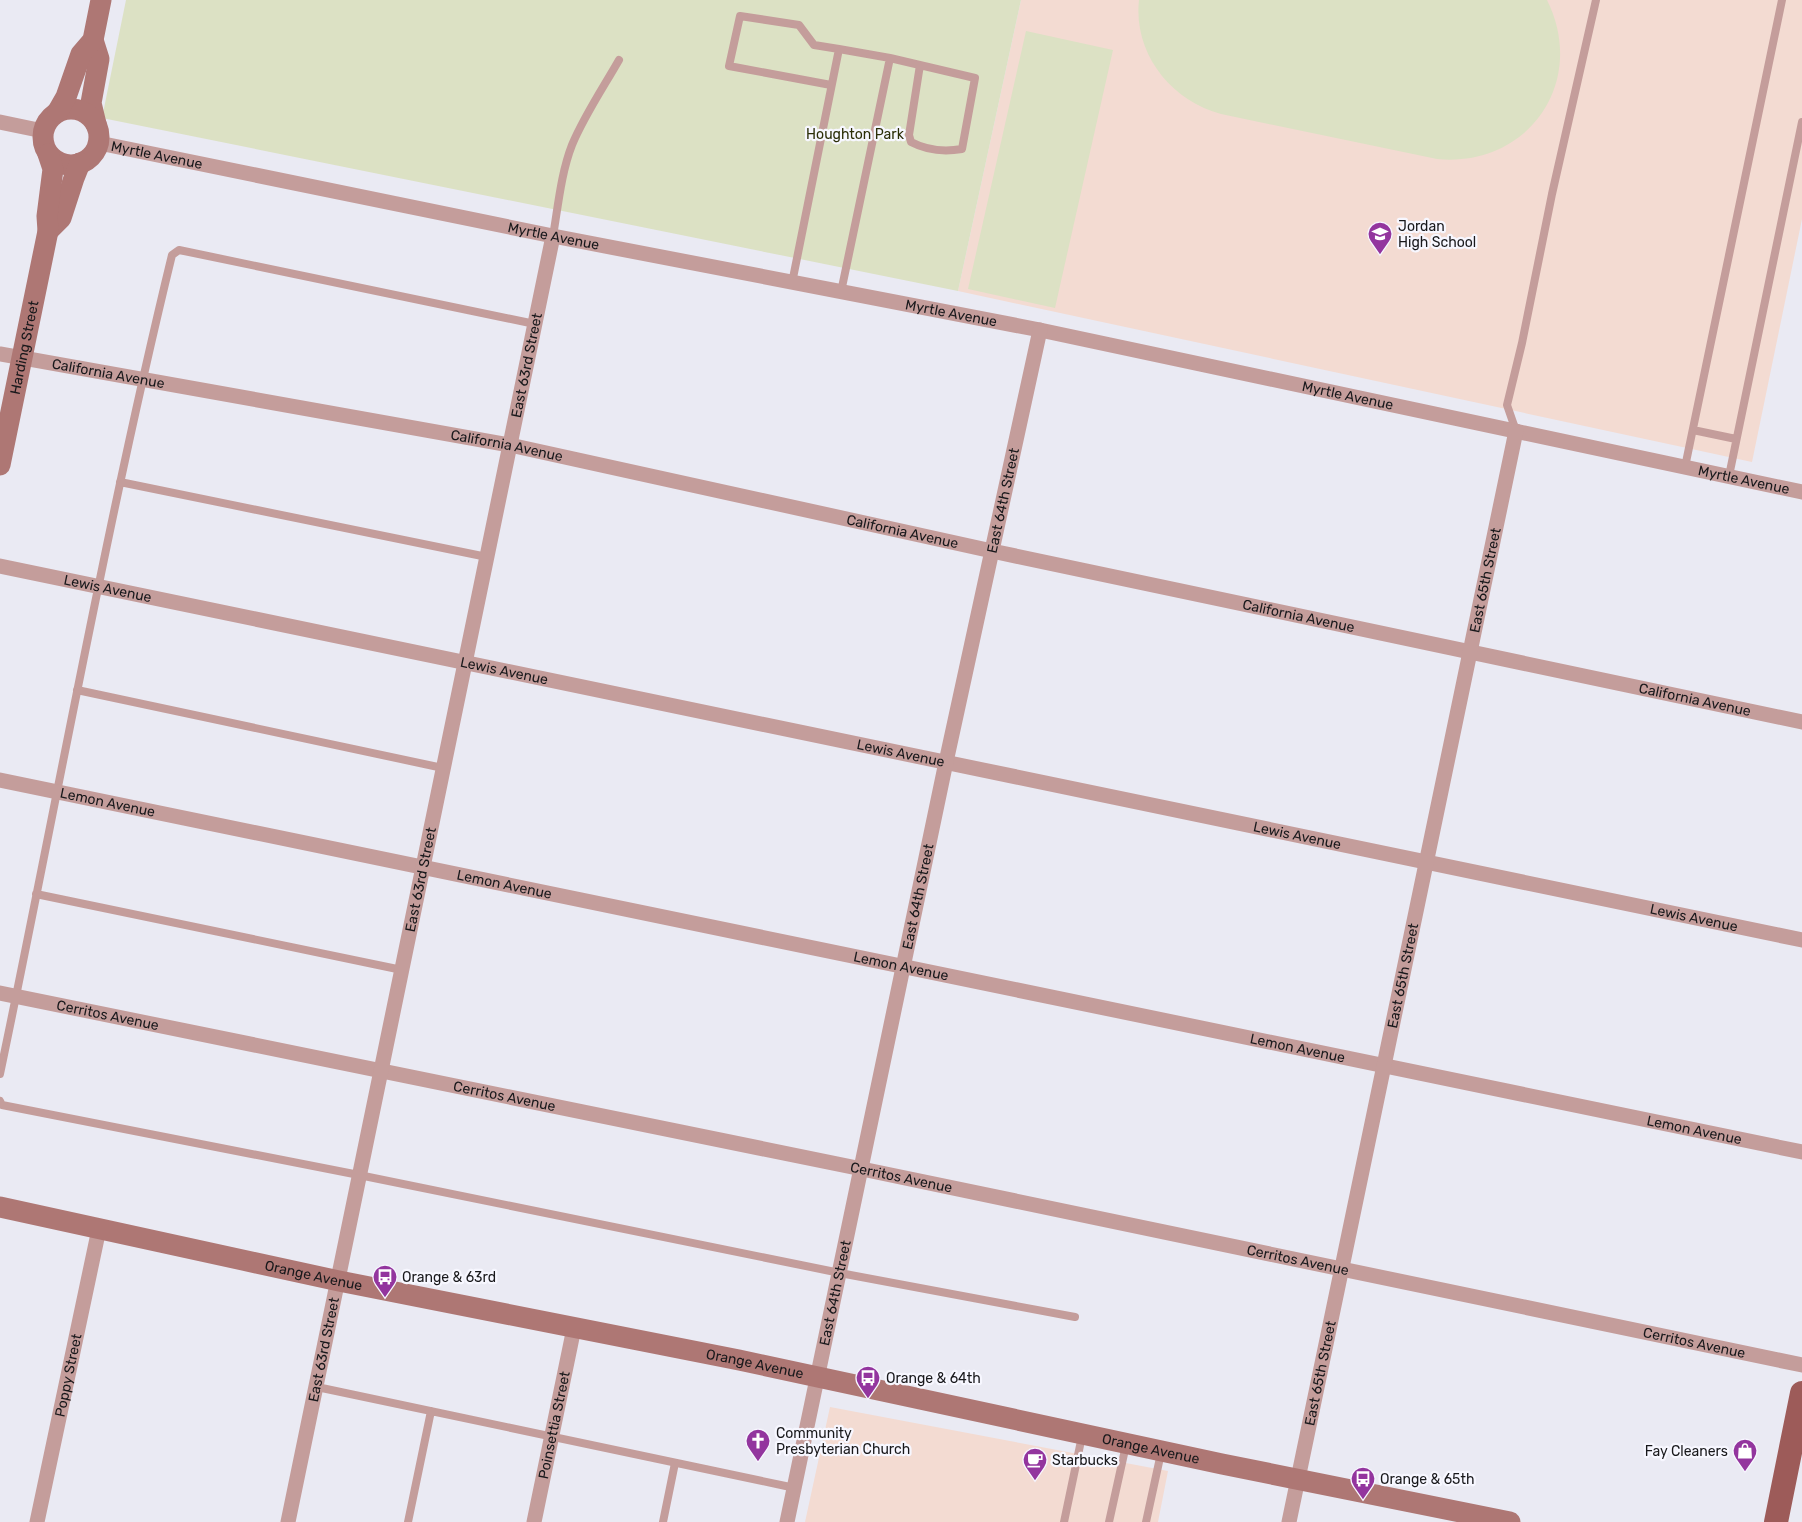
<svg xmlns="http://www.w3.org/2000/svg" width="1802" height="1522" viewBox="0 0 1802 1522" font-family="Rubik,sans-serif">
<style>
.education{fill:#f3dbd2}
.green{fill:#dce1c4}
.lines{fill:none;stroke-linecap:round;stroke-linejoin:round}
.lane{stroke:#c49d9b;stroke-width:8}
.street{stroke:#c49d9b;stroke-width:15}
.secondary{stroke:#ae7774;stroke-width:21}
.primary{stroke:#9d5b59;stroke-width:24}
.labels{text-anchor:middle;stroke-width:4.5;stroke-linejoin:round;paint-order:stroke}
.park-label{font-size:14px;fill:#2b2e07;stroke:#f7f7ff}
.street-label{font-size:14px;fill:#18181b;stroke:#f7f7ff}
.poi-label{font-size:14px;fill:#18181b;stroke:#f7f7ff;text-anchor:start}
</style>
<rect width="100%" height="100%" fill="#eaeaf3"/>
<path class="education" d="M 1021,0 L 1802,0 L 1802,219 L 1752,462 L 958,291 Z
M 830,1407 L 1168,1471 L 1158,1522 L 805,1522 Z"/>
<path class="green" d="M 126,0 L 1021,0 L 958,291 L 102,118 Z
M 1139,0 L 1547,0 C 1588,82 1528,168 1437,159 L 1221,114 C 1171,101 1133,53 1139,0 Z
M 1026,31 L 1113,50 L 1055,308 L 968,289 Z"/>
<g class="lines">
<path class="lane" d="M 890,58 L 975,78 L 962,149 C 944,152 928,151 911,142 L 909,135 L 920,65
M 831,85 L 729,66 L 740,16 L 799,25 L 814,45 L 839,49
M 553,236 C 558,207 561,173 572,145 C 584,116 603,88 619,60
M 792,283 L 839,49 L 890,58 L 841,292
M 1693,430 L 1736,439
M 1516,431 L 1507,405 L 1522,343 L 1552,194 L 1596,0
M 1685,467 L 1782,0
M 1729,476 L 1802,122
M 120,482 L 487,557
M 77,690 L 443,768
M 36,894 L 402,970
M 0,1074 C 57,801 106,526 172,255 L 179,250 L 535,324
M 0,1101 L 2,1105 L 359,1175 L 840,1273 L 1075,1317
M 317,1387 L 795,1488
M 408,1522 L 431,1411
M 663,1522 L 675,1463
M 1064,1522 L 1082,1436
M 1109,1522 L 1126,1445
M 1146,1522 L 1161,1453"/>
<g class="street">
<path d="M 0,122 L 43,131"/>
<path id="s1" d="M 99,143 L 553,236 L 1040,330 L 1802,492"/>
<path id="s2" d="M 0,354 L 510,445 L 992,551 L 1802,722"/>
<path id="s3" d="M 0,566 L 1802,940"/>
<path id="s4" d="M 0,780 L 1802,1152"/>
<path id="s5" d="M 0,993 L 862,1169 L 1802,1365"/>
<path id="s6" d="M 37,1522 L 99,1229"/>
<path id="s7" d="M 288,1522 L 553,236"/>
<path id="s8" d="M 534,1522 L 574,1328"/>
<path id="s9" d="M 787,1522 L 946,762 L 1040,330"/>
<path id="s10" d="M 1289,1522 L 1516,431"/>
</g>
<g class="secondary">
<path d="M 93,40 L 99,59 L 91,103 L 96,124"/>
<circle cx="71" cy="137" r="28"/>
<path d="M 58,111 L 66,97 L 81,54 L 93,40 L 101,0"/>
<path d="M 48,231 L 61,218 L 74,178 L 80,163"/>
<path id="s11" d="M 0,465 L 48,231 L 47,216 L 53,169 L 48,154"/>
<path id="s12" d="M 0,1207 L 339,1281 L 739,1360 L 1222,1464 L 1510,1522"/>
</g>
<path class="primary" d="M 1776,1522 L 1802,1393"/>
</g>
<defs>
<symbol id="school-pin" viewBox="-11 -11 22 30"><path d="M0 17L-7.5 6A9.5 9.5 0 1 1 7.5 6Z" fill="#93359e" stroke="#f7f7ff"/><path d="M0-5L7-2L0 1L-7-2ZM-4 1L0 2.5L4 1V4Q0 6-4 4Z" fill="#fff"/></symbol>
<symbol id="bus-pin" viewBox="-11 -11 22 30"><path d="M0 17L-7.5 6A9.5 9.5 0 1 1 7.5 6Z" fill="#93359e" stroke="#f7f7ff"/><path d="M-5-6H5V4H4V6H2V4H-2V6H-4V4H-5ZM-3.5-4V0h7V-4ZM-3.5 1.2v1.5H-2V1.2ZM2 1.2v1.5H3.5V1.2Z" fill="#fff"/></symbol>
<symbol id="church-pin" viewBox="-11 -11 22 30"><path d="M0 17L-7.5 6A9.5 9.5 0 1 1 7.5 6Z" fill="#93359e" stroke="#f7f7ff"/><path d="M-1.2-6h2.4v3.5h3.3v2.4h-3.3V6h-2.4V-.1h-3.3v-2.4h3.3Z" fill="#fff"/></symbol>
<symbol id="shop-pin" viewBox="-11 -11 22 30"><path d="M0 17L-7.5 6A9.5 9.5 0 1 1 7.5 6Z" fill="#93359e" stroke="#f7f7ff"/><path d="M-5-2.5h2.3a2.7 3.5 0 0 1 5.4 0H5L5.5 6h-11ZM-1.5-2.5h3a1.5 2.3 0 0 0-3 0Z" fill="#fff"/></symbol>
<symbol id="cafe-pin" viewBox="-11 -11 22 30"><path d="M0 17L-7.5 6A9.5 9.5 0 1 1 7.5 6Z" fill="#93359e" stroke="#f7f7ff"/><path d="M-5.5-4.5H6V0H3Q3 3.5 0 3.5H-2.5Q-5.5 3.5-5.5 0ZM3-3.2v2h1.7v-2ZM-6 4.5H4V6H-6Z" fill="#fff"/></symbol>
</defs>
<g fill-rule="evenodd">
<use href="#school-pin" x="1366" y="220" width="28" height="38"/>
<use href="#bus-pin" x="371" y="1263" width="28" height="38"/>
<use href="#bus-pin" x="854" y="1364" width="28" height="38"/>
<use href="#church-pin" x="744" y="1427" width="28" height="38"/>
<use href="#shop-pin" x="1731" y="1437" width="28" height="38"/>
<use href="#cafe-pin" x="1021" y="1446" width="28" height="38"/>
<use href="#bus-pin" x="1349" y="1465" width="28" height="38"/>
</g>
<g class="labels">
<g class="park-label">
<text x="855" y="139">Houghton Park</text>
</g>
<g class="street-label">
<text dy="5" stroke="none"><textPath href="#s1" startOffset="59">Myrtle Avenue</textPath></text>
<text dy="5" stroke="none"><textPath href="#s1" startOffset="464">Myrtle Avenue</textPath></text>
<text dy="5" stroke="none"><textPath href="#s1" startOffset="869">Myrtle Avenue</textPath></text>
<text dy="5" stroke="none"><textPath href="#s11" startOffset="120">Harding Street</textPath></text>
<text dy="5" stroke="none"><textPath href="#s7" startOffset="1181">East 63rd Street</textPath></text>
<text dy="5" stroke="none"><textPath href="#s2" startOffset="110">California Avenue</textPath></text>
<text dy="5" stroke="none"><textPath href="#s1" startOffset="1274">Myrtle Avenue</textPath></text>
<text dy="5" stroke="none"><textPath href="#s2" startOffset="515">California Avenue</textPath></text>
<text dy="5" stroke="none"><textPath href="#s1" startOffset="1679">Myrtle Avenue</textPath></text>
<text dy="5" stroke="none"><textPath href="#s9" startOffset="1044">East 64th Street</textPath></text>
<text dy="5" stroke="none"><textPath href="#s2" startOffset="920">California Avenue</textPath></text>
<text dy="5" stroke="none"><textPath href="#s10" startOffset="962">East 65th Street</textPath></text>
<text dy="5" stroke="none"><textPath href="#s3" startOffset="110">Lewis Avenue</textPath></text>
<text dy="5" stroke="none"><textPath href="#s2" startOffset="1325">California Avenue</textPath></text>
<text dy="5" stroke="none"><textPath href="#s3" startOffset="515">Lewis Avenue</textPath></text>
<text dy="5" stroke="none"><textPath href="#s2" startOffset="1730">California Avenue</textPath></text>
<text dy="5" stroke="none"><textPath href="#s3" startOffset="920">Lewis Avenue</textPath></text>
<text dy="5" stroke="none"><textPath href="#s4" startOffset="110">Lemon Avenue</textPath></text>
<text dy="5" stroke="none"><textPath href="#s3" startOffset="1325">Lewis Avenue</textPath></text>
<text dy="5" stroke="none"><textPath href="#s7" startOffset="656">East 63rd Street</textPath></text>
<text dy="5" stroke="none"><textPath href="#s4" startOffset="515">Lemon Avenue</textPath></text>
<text dy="5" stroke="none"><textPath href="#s9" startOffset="639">East 64th Street</textPath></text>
<text dy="5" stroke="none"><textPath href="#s3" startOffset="1730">Lewis Avenue</textPath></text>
<text dy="5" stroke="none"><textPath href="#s4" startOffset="920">Lemon Avenue</textPath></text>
<text dy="5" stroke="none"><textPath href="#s10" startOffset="558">East 65th Street</textPath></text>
<text dy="5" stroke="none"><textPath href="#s5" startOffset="110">Cerritos Avenue</textPath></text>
<text dy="5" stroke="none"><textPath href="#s4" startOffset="1325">Lemon Avenue</textPath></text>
<text dy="5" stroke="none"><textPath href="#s5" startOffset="515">Cerritos Avenue</textPath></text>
<text dy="5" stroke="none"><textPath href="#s4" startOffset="1730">Lemon Avenue</textPath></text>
<text dy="5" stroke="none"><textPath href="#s5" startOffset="920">Cerritos Avenue</textPath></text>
<text dy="5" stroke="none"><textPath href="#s5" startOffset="1325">Cerritos Avenue</textPath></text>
<text dy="5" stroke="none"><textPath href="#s12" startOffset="321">Orange Avenue</textPath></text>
<text dy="5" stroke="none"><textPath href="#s9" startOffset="234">East 64th Street</textPath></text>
<text dy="5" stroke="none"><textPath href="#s5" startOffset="1730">Cerritos Avenue</textPath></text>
<text dy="5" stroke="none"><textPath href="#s7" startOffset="176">East 63rd Street</textPath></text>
<text dy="5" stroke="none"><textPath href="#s12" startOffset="771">Orange Avenue</textPath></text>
<text dy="5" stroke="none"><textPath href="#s10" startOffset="152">East 65th Street</textPath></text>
<text dy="5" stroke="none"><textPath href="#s6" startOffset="150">Poppy Street</textPath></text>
<text dy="5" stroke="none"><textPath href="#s8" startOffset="99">Poinsettia Street</textPath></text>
<text dy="5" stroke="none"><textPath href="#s12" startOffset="1176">Orange Avenue</textPath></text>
</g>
<g class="poi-label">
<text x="1398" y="231">Jordan<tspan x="1398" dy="16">High School</tspan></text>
<text x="402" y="1282">Orange &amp; 63rd</text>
<text x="886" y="1383">Orange &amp; 64th</text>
<text x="776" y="1438">Community<tspan x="776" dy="16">Presbyterian Church</tspan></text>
<text x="1728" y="1456" text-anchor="end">Fay Cleaners</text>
<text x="1052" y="1465">Starbucks</text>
<text x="1380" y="1484">Orange &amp; 65th</text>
</g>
</g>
</svg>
